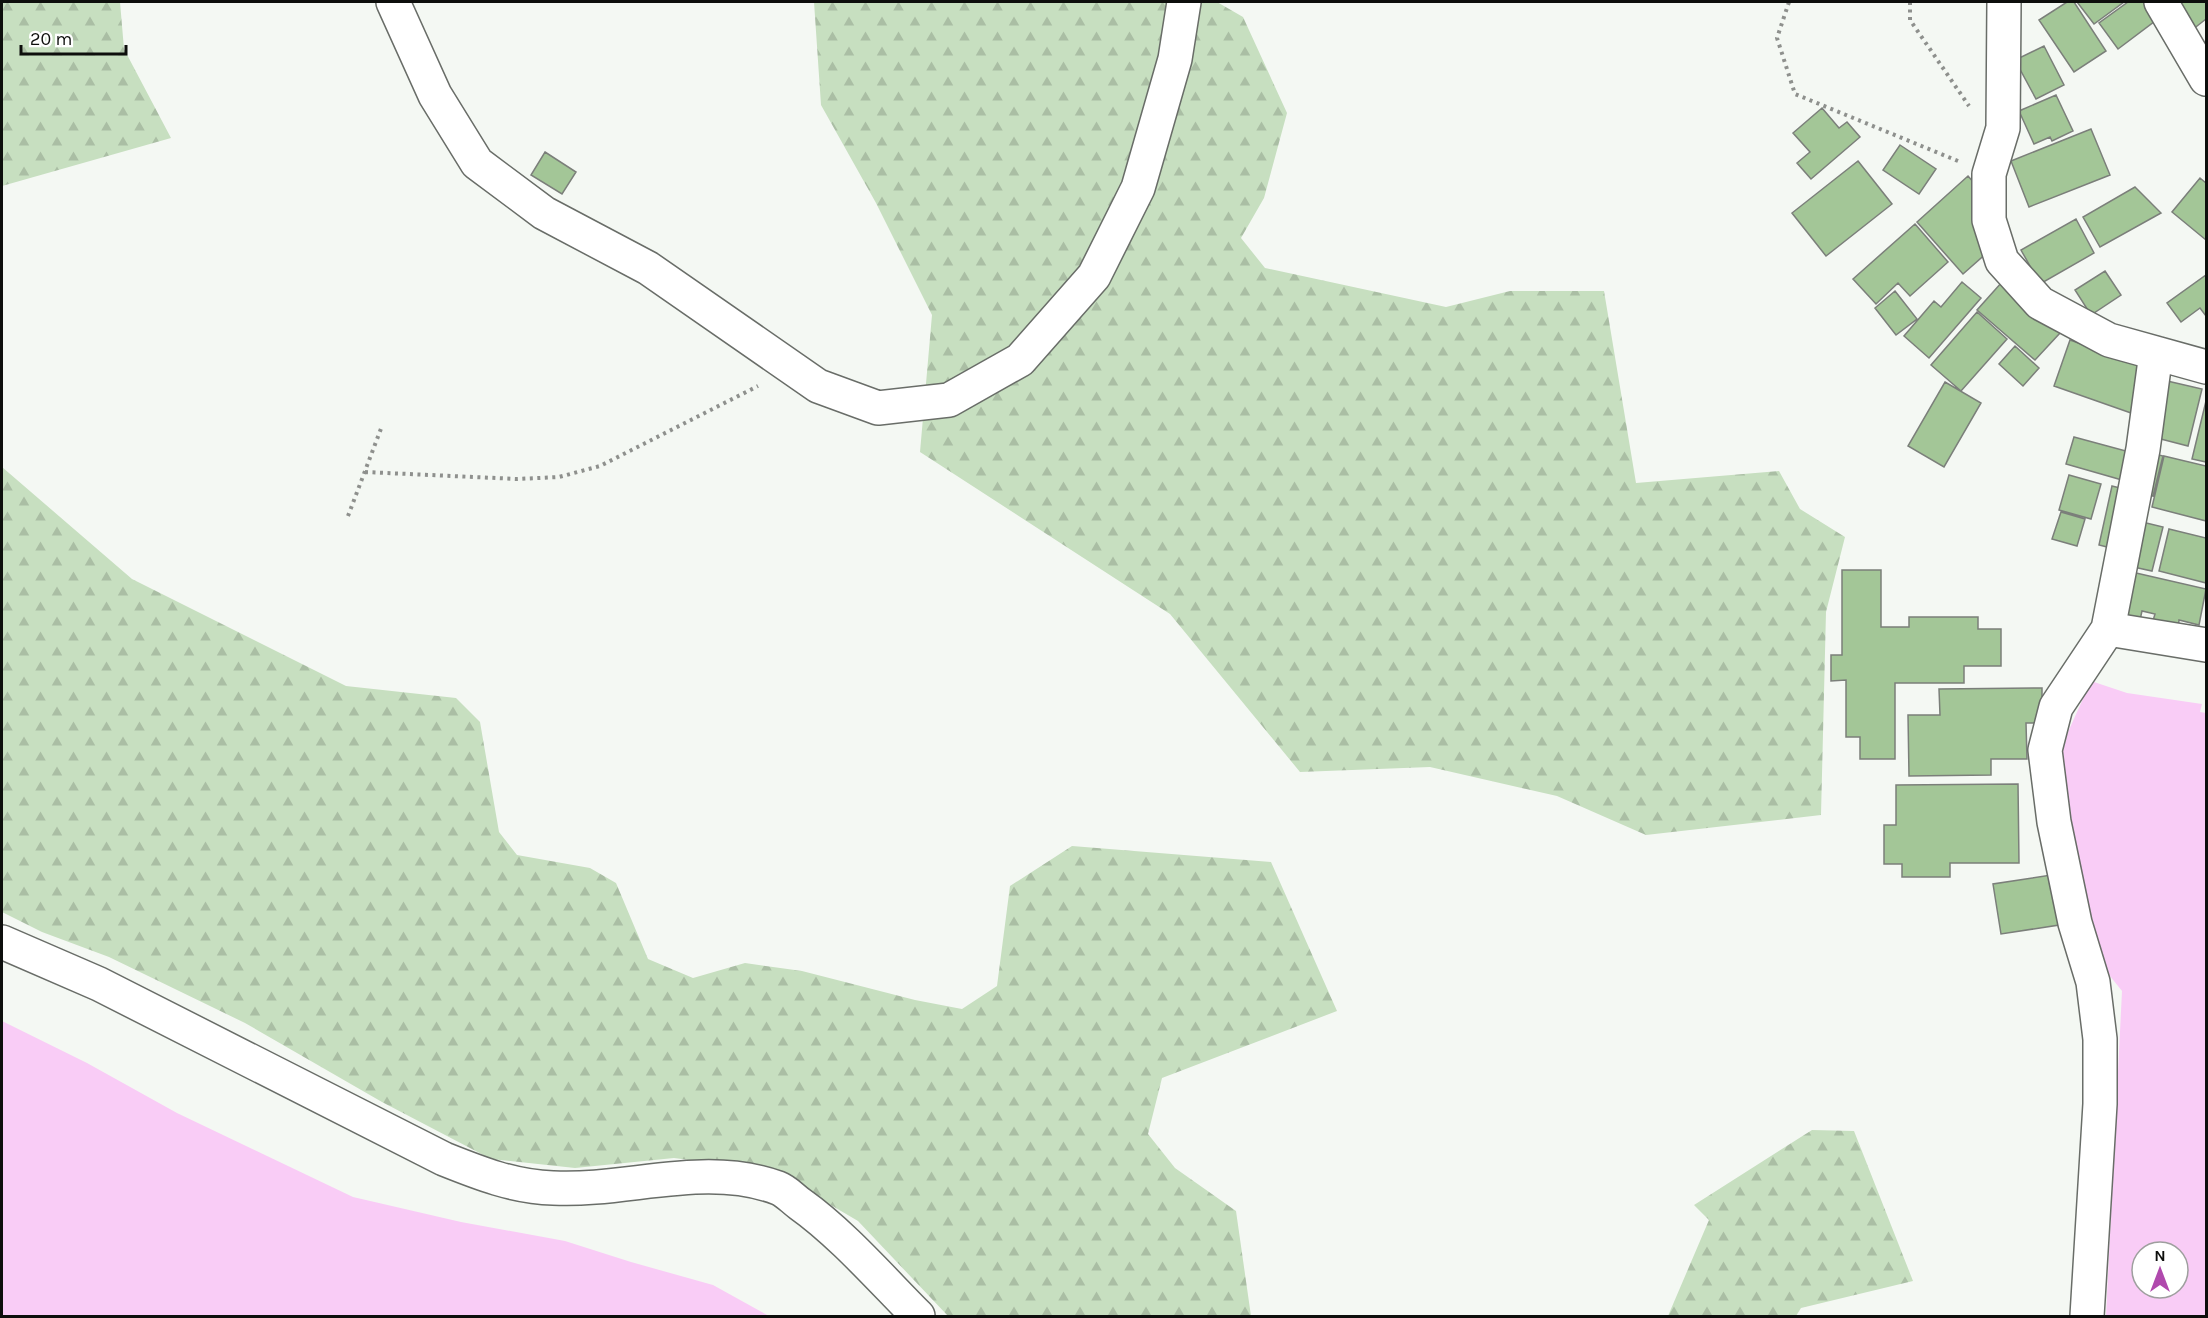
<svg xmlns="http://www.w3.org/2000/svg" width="2208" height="1318" viewBox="0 0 2208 1318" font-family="Karla,sans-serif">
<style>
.forest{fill:url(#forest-firs)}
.water{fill:#f9ccf6;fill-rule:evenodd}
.building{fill:#a3c697;stroke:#7b7f7a;stroke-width:1.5}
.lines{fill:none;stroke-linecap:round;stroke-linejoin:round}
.minor-casing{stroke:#696d68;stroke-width:36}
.path{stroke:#8e908d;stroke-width:4;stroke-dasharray:3 4.5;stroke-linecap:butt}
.minor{stroke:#fff;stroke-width:33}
</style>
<defs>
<pattern id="forest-firs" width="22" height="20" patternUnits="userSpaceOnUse" patternTransform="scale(1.5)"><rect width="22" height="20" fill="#c7dfc0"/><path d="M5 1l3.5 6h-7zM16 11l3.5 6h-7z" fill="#aabea4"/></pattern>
</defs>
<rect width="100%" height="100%" fill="#f4f8f3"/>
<path class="forest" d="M 2,2 L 120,2 L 124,49 L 171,138 L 2,186 Z
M 814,2 L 1217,2 L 1243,17 L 1287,113 L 1264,198 L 1241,238 L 1265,268 L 1446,307 L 1510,291 L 1604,291 L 1636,483 L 1779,471 L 1800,509 L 1845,537 L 1826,612 L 1821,815 L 1646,835 L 1557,796 L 1430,767 L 1300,772 L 1170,614 L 920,452 L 932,315 L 876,203 L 821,105 Z
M 2,467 L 132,579 L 346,686 L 456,698 L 480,722 L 499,832 L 517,855 L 590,868 L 616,883 L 648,959 L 693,978 L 745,963 L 802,971 L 915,1000 L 962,1009 L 997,986 L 1010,886 L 1072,846 L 1271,862 L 1337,1011 L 1162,1078 L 1148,1134 L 1175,1168 L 1236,1211 L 1251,1316 L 948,1316 L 858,1221 L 773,1171 L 674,1158 L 575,1168 L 491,1159 L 382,1102 L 245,1023 L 109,957 L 42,932 L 2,912 Z
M 1812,1130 L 1854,1131 L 1913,1281 L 1801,1308 L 1796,1316 L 1668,1316 L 1709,1220 L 1694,1205 Z"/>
<path class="water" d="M 2091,681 L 2127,693 L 2202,704 L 2200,712 L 2206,713 L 2206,1316 L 2106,1316 L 2122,991 L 2110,976 L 2103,960 L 2078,865 L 2064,766 L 2063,751 L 2068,732 ZM 2142,1252 L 2178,1252 L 2178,1288 L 2142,1288 Z
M 2,1021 L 87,1063 L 177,1113 L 353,1197 L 461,1222 L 565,1241 L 631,1262 L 713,1285 L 769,1316 L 2,1316 Z"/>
<path class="building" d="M 2067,2 L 2074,2 L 2106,51 L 2074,72 L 2039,20 Z
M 2077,2 L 2124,2 L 2094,24 Z
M 2128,2 L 2146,2 L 2159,18 L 2118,49 L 2099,23 Z
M 2170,2 L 2206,2 L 2206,19 L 2192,30 Z
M 2044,46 L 2064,85 L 2036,99 L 2015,60 Z
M 2056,95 L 2073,131 L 2052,141 L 2050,137 L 2034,144 L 2019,111 Z
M 1822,108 L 1839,128 L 1847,122 L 1860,137 L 1811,179 L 1797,163 L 1810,152 L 1793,133 Z
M 2091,129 L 2110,175 L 2029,207 L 2011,161 Z
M 1900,145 L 1936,169 L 1919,194 L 1883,170 Z
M 545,152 L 576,172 L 562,194 L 531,175 Z
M 1858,161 L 1892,204 L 1826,256 L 1792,213 Z
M 1968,176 L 1975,184 L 1980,209 L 1972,217 L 1987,234 L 1989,251 L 1963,274 L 1917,222 Z
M 2200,178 L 2206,183 L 2206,240 L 2172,212 Z
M 2135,187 L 2161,213 L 2100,247 L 2083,217 Z
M 2076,219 L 2094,253 L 2040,284 L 2021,250 Z
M 1915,224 L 1948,262 L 1910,296 L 1898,283 L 1876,304 L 1853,279 Z
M 2105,271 L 2121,295 L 2091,315 L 2075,290 Z
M 2206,275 L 2206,316 L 2200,308 L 2181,322 L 2167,303 Z
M 1962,282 L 1981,298 L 1929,358 L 1904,336 L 1934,301 L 1941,307 Z
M 2002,282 L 2060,333 L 2035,360 L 1977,310 Z
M 1895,291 L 1917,319 L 1896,335 L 1875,308 Z
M 1977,312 L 2007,339 L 1961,391 L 1931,365 Z
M 2070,340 L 2147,367 L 2131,413 L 2054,386 Z
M 2015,346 L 2039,368 L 2023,386 L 1999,364 Z
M 2163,380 L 2202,389 L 2188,446 L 2149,436 Z
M 1945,382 L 1981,403 L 1944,467 L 1908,446 Z
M 2206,401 L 2206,462 L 2192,459 Z
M 2074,437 L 2137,454 L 2129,482 L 2066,464 Z
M 2147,452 L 2163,456 L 2153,496 L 2138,493 Z
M 2164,456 L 2206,466 L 2206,521 L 2152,507 Z
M 2069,475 L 2101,484 L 2091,519 L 2059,510 Z
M 2112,486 L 2132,491 L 2119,550 L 2099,545 Z
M 2061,512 L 2085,519 L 2077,546 L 2052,539 Z
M 2134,520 L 2163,527 L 2152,571 L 2124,565 Z
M 2169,529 L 2206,538 L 2206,583 L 2159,571 Z
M 1842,570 L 1881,570 L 1881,627 L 1909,627 L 1909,617 L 1978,617 L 1978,629 L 2001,629 L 2001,666 L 1964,666 L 1964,683 L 1895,683 L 1895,759 L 1860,759 L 1860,737 L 1846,737 L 1846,680 L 1831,681 L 1831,655 L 1842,655 Z
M 2123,570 L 2206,589 L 2199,625 L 2179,620 L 2178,630 L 2152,624 L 2155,614 L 2142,611 L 2138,629 L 2111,622 Z
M 2042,688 L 2042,723 L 2026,723 L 2027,759 L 1991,759 L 1991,775 L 1909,776 L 1908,715 L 1940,715 L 1939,689 Z
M 2018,784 L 2019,863 L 1950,863 L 1950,877 L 1902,877 L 1902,864 L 1884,864 L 1884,825 L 1896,825 L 1896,785 Z
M 2051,875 L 2059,925 L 2001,934 L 1993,884 Z"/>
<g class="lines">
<defs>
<path id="minor" d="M 393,2 L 435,95 L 477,163 L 544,213 L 648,268 L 818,386 L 878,408 L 949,400 L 1020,360 L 1094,276 L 1138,188 L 1175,59 L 1184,2
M 2004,2 L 2003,128 L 1989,174 L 1989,220 L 2002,261 L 2040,303 L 2109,340 L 2206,367
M 2161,2 L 2206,79
M 2108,629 L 2143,449 L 2156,353
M 2,942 L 99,984 L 444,1159 C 479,1173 514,1187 553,1188 C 627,1192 705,1161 778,1188 C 786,1191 793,1199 800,1204 C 841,1233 882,1280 918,1316
M 2087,1316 L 2100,1104 L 2100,1039 L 2093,982 L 2075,923 L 2054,822 L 2045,750 L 2056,707 L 2108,629 L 2206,645"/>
</defs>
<use href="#minor" class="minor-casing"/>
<path class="path" d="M 1789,2 L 1777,38 L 1795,94 L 1958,161
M 1910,2 L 1910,20 L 1969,106
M 365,472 L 517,479 L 559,477 L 600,466 L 758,386
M 348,516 L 382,426"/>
<use href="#minor" class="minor"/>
</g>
<rect width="2208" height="1318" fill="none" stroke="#0d0e0c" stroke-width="6"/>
<g transform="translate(2160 1270)"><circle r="28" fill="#ffffff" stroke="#9e9f9e" stroke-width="1.5"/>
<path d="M0-4.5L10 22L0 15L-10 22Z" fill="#b049ad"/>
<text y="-9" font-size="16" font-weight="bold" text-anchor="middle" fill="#0d0e0c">N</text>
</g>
<path d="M21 45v9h105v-9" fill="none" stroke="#0d0e0c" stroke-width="3"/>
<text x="30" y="45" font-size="18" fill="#0d0e0c" stroke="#ffffff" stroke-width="4.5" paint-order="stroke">20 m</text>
</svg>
